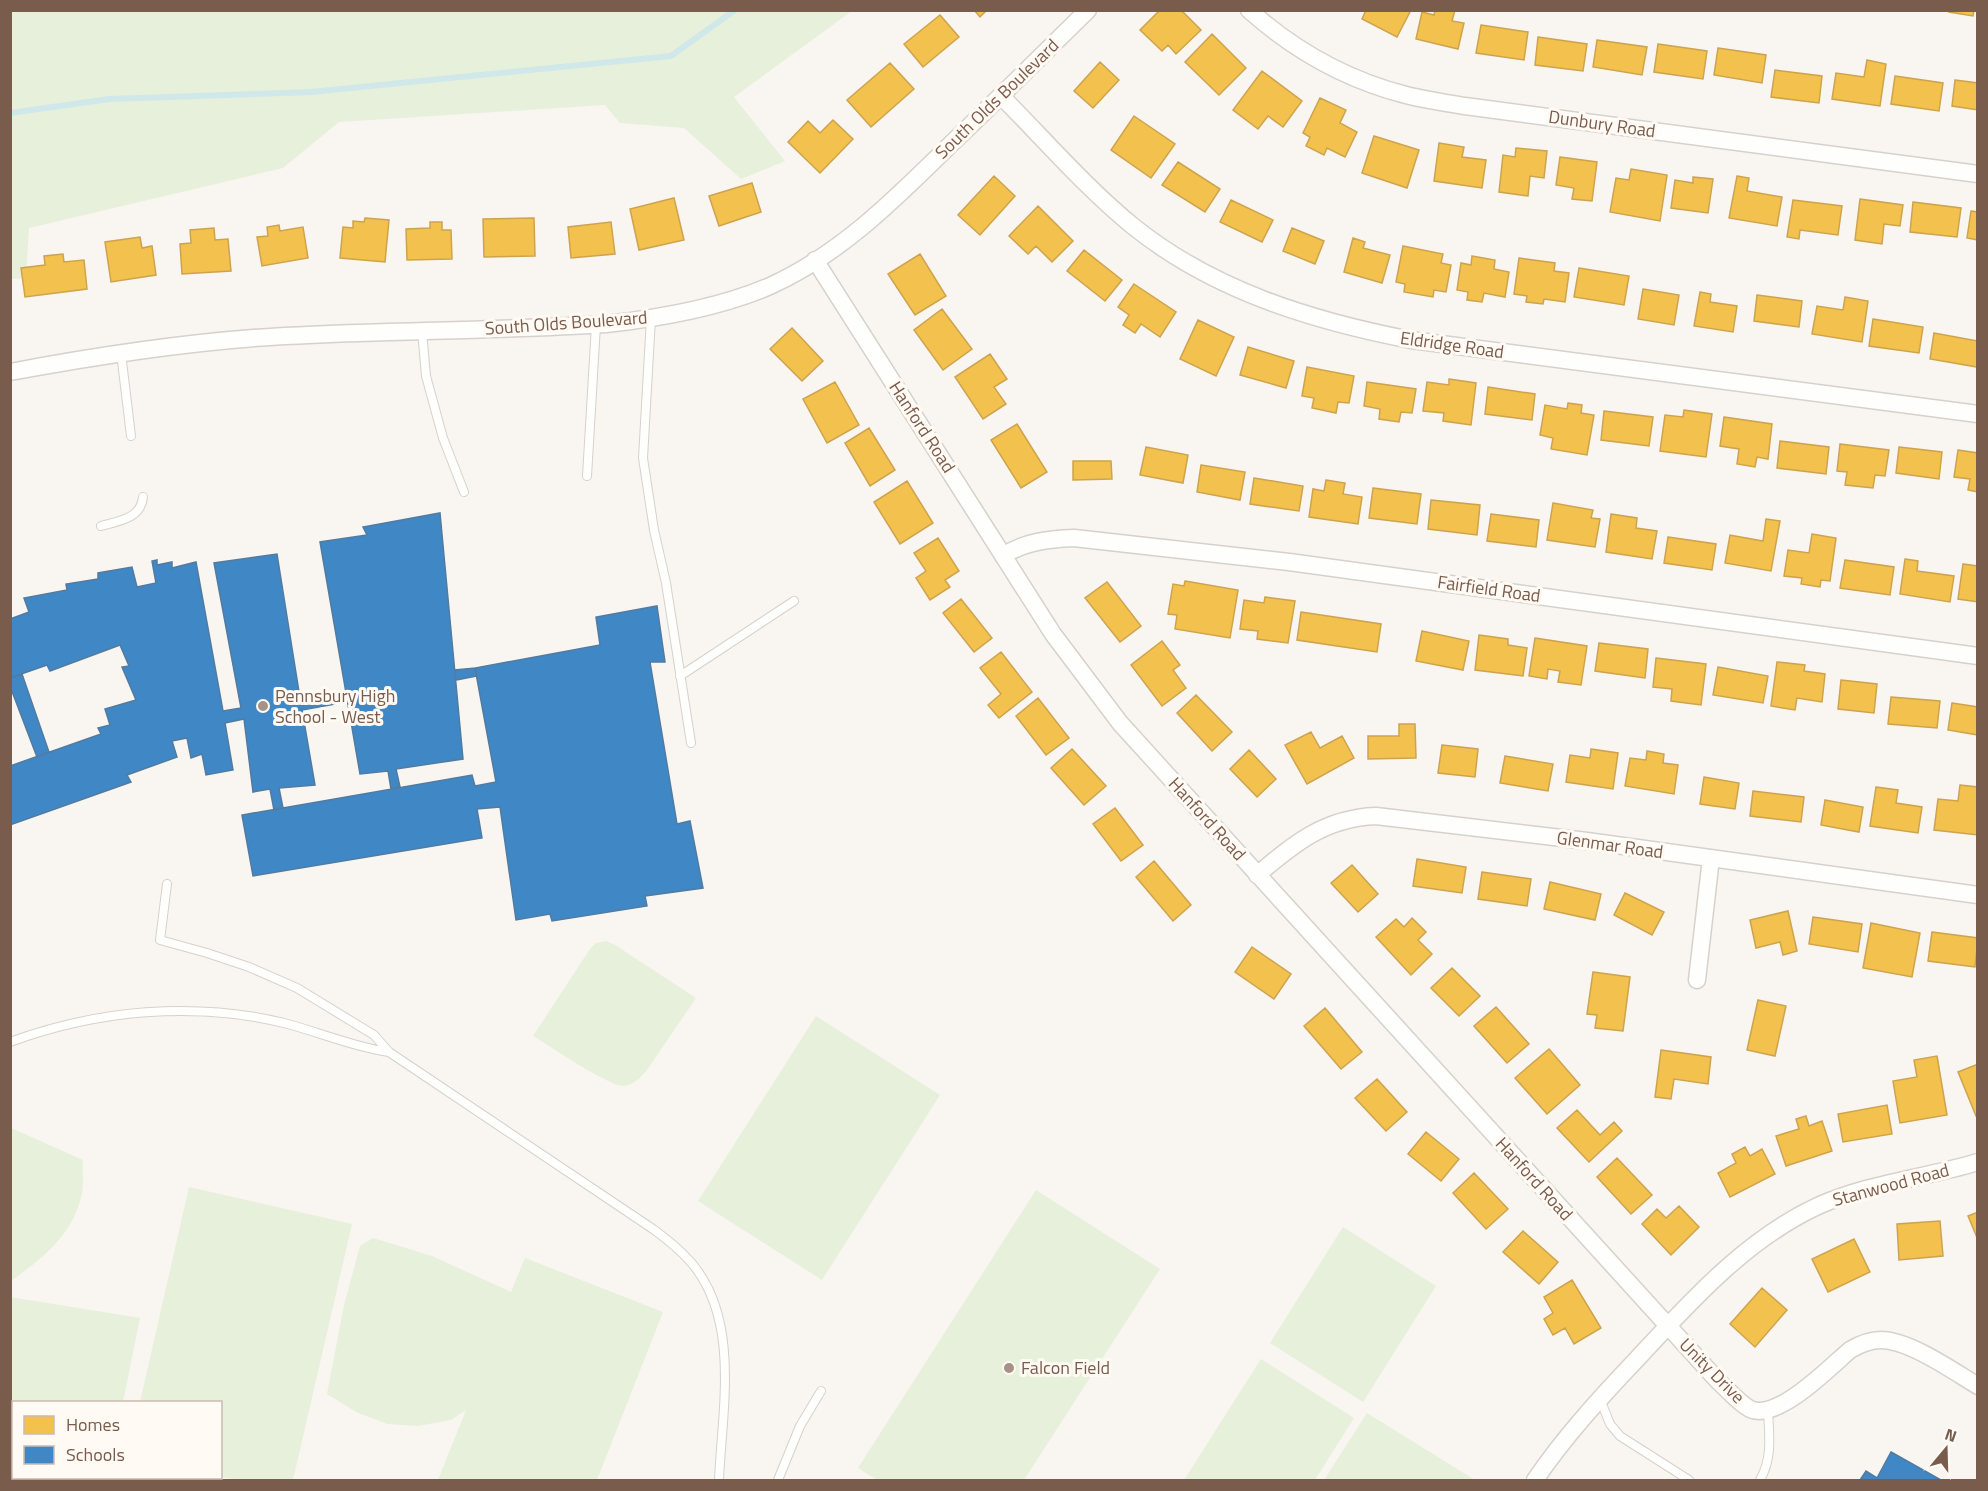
<svg xmlns="http://www.w3.org/2000/svg" width="1988" height="1491" viewBox="0 0 1988 1491" font-family="'Titillium Web',sans-serif">
<style>
.green{fill:#e7f0db}
.homes{fill:#f2c14e;stroke:#cea34e;stroke-width:1.5}
.schools{fill:#3f88c5;stroke:#517ba1;stroke-width:1.5}
.lines{fill:none;stroke-linecap:round;stroke-linejoin:round}
.stream{stroke:#d0e8ea;stroke-width:6}
.lane-casing{stroke:#d7d1cb;stroke-width:10}
.street-casing{stroke:#d7d1cb;stroke-width:19}
.lane{stroke:#fefefd;stroke-width:8}
.street{stroke:#fefefd;stroke-width:16}
.poi-dot{fill:#a69286;stroke:#fffaf3;stroke-width:2}
.labels{text-anchor:middle;stroke-width:6;stroke-linejoin:round;paint-order:stroke}
.street-label{font-size:18px;fill:#7a5c4d;stroke:#fffaf3}
.poi-label{font-size:18px;fill:#7a5c4d;stroke:#fffaf3;text-anchor:start}
</style>
<rect width="100%" height="100%" fill="#f9f5f0"/>
<path class="green" d="M 11,11 L 852,11 L 734,97 L 785,161 L 741,179 L 684,128 L 620,123 L 605,105 L 339,122 L 283,168 L 29,228 L 26,278 L 11,279 Z
M 606,941 L 615,945 L 696,998 L 647,1070 C 641,1077 634,1085 624,1086 C 608,1086 550,1046 533,1036 L 590,949 L 596,943 Z
M 816,1016 L 940,1095 L 822,1280 L 698,1201 Z
M 11,1128 L 83,1160 C 82,1171 84,1183 82,1193 C 73,1235 44,1257 11,1281 Z
M 189,1187 L 352,1224 L 293,1480 L 238,1480 L 221,1477 L 220,1402 L 140,1402 Z
M 1036,1190 L 1160,1269 L 1024,1480 L 877,1480 L 858,1468 Z
M 1343,1227 L 1436,1286 L 1363,1402 L 1270,1343 Z
M 373,1238 L 432,1256 L 511,1292 L 525,1258 L 663,1312 L 597,1480 L 438,1480 L 466,1410 L 451,1420 L 418,1426 L 388,1424 L 358,1413 L 327,1394 L 344,1305 L 360,1246 Z
M 10,1297 L 140,1318 L 123,1402 L 14,1402 L 13,1436 L 11,1436 Z
M 1261,1359 L 1354,1418 L 1315,1480 L 1184,1480 Z
M 1367,1413 L 1475,1480 L 1324,1480 Z"/>
<path class="homes" d="M 974,10 L 987,10 L 980,17 Z
M 1160,10 L 1181,10 L 1201,30 L 1176,54 L 1168,45 L 1162,51 L 1140,30 Z
M 1366,10 L 1411,10 L 1397,37 L 1362,19 Z
M 1435,10 L 1455,10 L 1452,21 L 1464,23 L 1458,49 L 1416,39 L 1422,12 L 1434,15 Z
M 1949,10 L 1974,10 L 1973,16 L 1949,12 Z
M 940,15 L 959,37 L 923,67 L 904,44 Z
M 1481,25 L 1528,32 L 1524,60 L 1476,53 Z
M 1212,34 L 1246,68 L 1219,95 L 1185,62 Z
M 1538,37 L 1587,44 L 1583,71 L 1535,65 Z
M 1597,40 L 1647,47 L 1642,75 L 1593,67 Z
M 1658,44 L 1707,51 L 1703,79 L 1654,72 Z
M 1718,48 L 1766,55 L 1762,83 L 1714,75 Z
M 1867,60 L 1886,64 L 1880,106 L 1832,99 L 1836,73 L 1864,77 Z
M 1100,62 L 1119,80 L 1093,108 L 1074,91 Z
M 890,63 L 914,89 L 871,127 L 847,100 Z
M 1775,70 L 1822,76 L 1819,103 L 1771,97 Z
M 1262,71 L 1302,101 L 1283,127 L 1268,116 L 1258,129 L 1233,110 Z
M 1895,76 L 1943,83 L 1939,111 L 1891,104 Z
M 1955,80 L 1978,83 L 1978,110 L 1952,106 Z
M 1320,98 L 1346,110 L 1340,123 L 1357,132 L 1345,157 L 1327,148 L 1324,155 L 1306,146 L 1310,137 L 1303,133 Z
M 1134,116 L 1175,144 L 1151,178 L 1111,150 Z
M 833,120 L 853,139 L 820,173 L 788,142 L 808,121 L 820,133 Z
M 1374,136 L 1419,150 L 1407,188 L 1362,173 Z
M 1439,143 L 1464,147 L 1462,157 L 1486,160 L 1482,188 L 1434,181 Z
M 1516,148 L 1547,151 L 1544,178 L 1530,176 L 1528,196 L 1499,192 L 1503,155 L 1515,157 Z
M 1560,157 L 1597,162 L 1592,201 L 1572,199 L 1574,188 L 1556,185 Z
M 1178,162 L 1220,189 L 1205,212 L 1162,185 Z
M 1631,169 L 1667,175 L 1660,221 L 1610,212 L 1616,178 L 1629,180 Z
M 994,176 L 1015,196 L 980,235 L 958,215 Z
M 1737,176 L 1749,178 L 1747,191 L 1782,197 L 1777,226 L 1729,218 Z
M 1693,177 L 1713,179 L 1708,213 L 1671,208 L 1675,180 L 1693,183 Z
M 752,183 L 761,212 L 719,226 L 709,196 Z
M 674,198 L 684,240 L 639,250 L 630,209 Z
M 1860,199 L 1903,205 L 1900,226 L 1884,224 L 1882,244 L 1855,240 Z
M 1231,200 L 1273,220 L 1262,242 L 1220,222 Z
M 1793,200 L 1842,206 L 1838,235 L 1800,230 L 1799,239 L 1787,237 Z
M 1913,202 L 1961,208 L 1957,237 L 1910,232 Z
M 1038,206 L 1073,241 L 1052,262 L 1036,246 L 1028,254 L 1009,236 Z
M 1971,211 L 1978,212 L 1978,240 L 1967,238 Z
M 365,218 L 389,220 L 385,262 L 340,258 L 343,227 L 353,228 L 353,221 L 364,222 Z
M 534,218 L 535,256 L 484,257 L 483,219 Z
M 430,222 L 442,222 L 442,230 L 451,230 L 452,259 L 407,260 L 406,229 L 430,228 Z
M 611,222 L 615,254 L 571,258 L 568,227 Z
M 279,225 L 280,231 L 303,227 L 308,258 L 262,266 L 257,237 L 268,236 L 267,227 Z
M 214,228 L 215,240 L 228,239 L 231,271 L 182,274 L 180,244 L 191,243 L 190,230 Z
M 1292,228 L 1324,241 L 1315,264 L 1283,251 Z
M 140,237 L 142,248 L 152,246 L 156,275 L 111,282 L 105,242 Z
M 1353,238 L 1365,242 L 1363,248 L 1390,255 L 1382,283 L 1344,272 Z
M 1403,246 L 1443,254 L 1441,263 L 1451,265 L 1446,292 L 1434,290 L 1433,297 L 1404,292 L 1405,284 L 1396,282 Z
M 1084,250 L 1122,280 L 1105,301 L 1067,271 Z
M 63,254 L 64,262 L 84,260 L 87,289 L 25,297 L 21,268 L 45,265 L 44,256 Z
M 920,254 L 946,296 L 915,315 L 888,274 Z
M 1472,256 L 1495,260 L 1494,269 L 1509,272 L 1505,297 L 1484,293 L 1482,302 L 1467,300 L 1468,292 L 1457,290 L 1461,263 L 1471,265 Z
M 1519,258 L 1555,263 L 1554,271 L 1569,273 L 1565,302 L 1544,299 L 1543,304 L 1526,302 L 1527,296 L 1514,294 Z
M 1579,268 L 1629,276 L 1624,305 L 1574,297 Z
M 1134,284 L 1176,312 L 1160,337 L 1141,324 L 1135,333 L 1123,325 L 1129,315 L 1118,307 Z
M 1643,289 L 1679,295 L 1674,325 L 1638,319 Z
M 1700,292 L 1711,294 L 1710,302 L 1737,306 L 1733,332 L 1694,326 Z
M 1757,295 L 1802,301 L 1799,327 L 1754,321 Z
M 1845,297 L 1868,301 L 1862,342 L 1812,334 L 1817,306 L 1843,310 Z
M 942,309 L 972,349 L 943,370 L 914,330 Z
M 1873,319 L 1923,327 L 1919,353 L 1869,346 Z
M 1198,320 L 1234,337 L 1216,376 L 1180,359 Z
M 792,328 L 823,361 L 802,381 L 770,349 Z
M 1934,333 L 1978,341 L 1977,367 L 1930,359 Z
M 1248,347 L 1294,361 L 1286,388 L 1240,375 Z
M 990,354 L 1007,379 L 994,387 L 1006,404 L 983,419 L 955,377 Z
M 1307,367 L 1354,376 L 1349,403 L 1338,402 L 1336,413 L 1312,408 L 1314,398 L 1302,396 Z
M 1449,379 L 1476,383 L 1471,425 L 1443,421 L 1444,413 L 1423,411 L 1427,382 L 1449,385 Z
M 835,382 L 859,425 L 827,443 L 803,399 Z
M 1367,382 L 1416,389 L 1412,413 L 1401,412 L 1399,422 L 1379,419 L 1380,409 L 1364,406 Z
M 1488,387 L 1535,394 L 1532,420 L 1485,414 Z
M 1568,403 L 1582,405 L 1581,413 L 1594,415 L 1587,455 L 1551,449 L 1553,438 L 1540,435 L 1545,405 L 1567,409 Z
M 1684,410 L 1712,414 L 1706,457 L 1660,451 L 1665,415 L 1683,417 Z
M 1604,411 L 1653,417 L 1649,446 L 1601,440 Z
M 1724,417 L 1772,424 L 1768,459 L 1757,457 L 1755,467 L 1737,464 L 1739,449 L 1720,446 Z
M 1017,424 L 1047,472 L 1021,488 L 991,440 Z
M 869,428 L 895,470 L 870,486 L 845,443 Z
M 1780,441 L 1829,447 L 1826,474 L 1777,468 Z
M 1840,444 L 1889,450 L 1885,476 L 1875,475 L 1873,488 L 1845,485 L 1847,472 L 1837,471 Z
M 1146,447 L 1188,455 L 1183,483 L 1140,475 Z
M 1899,447 L 1942,452 L 1939,479 L 1896,473 Z
M 1958,450 L 1978,453 L 1978,492 L 1968,490 L 1970,479 L 1954,477 Z
M 1073,461 L 1111,461 L 1112,479 L 1073,480 Z
M 1201,465 L 1245,472 L 1240,500 L 1197,492 Z
M 1254,478 L 1303,486 L 1299,511 L 1250,504 Z
M 1326,480 L 1345,483 L 1343,494 L 1362,497 L 1358,524 L 1309,517 L 1313,489 L 1324,491 Z
M 907,481 L 933,523 L 900,544 L 874,502 Z
M 1373,488 L 1421,494 L 1417,524 L 1369,518 Z
M 1431,500 L 1480,505 L 1477,535 L 1428,529 Z
M 1553,503 L 1593,510 L 1591,518 L 1600,519 L 1595,547 L 1547,540 Z
M 1491,514 L 1539,520 L 1536,547 L 1487,541 Z
M 1611,514 L 1637,518 L 1636,528 L 1657,531 L 1652,559 L 1606,552 Z
M 1766,519 L 1780,521 L 1771,571 L 1725,563 L 1730,535 L 1763,541 Z
M 1812,534 L 1836,538 L 1830,581 L 1821,580 L 1820,587 L 1801,584 L 1802,578 L 1784,576 L 1788,550 L 1809,553 Z
M 1668,537 L 1716,544 L 1712,570 L 1664,563 Z
M 938,538 L 959,571 L 945,580 L 950,587 L 930,600 L 916,578 L 926,571 L 914,553 Z
M 1905,559 L 1918,561 L 1917,571 L 1954,576 L 1950,602 L 1900,594 Z
M 1845,560 L 1894,567 L 1890,595 L 1840,588 Z
M 1963,564 L 1978,566 L 1978,602 L 1958,599 Z
M 1185,581 L 1238,590 L 1230,638 L 1175,629 L 1177,615 L 1168,614 L 1173,584 L 1184,586 Z
M 1107,582 L 1141,626 L 1120,642 L 1085,598 Z
M 1265,597 L 1295,601 L 1288,643 L 1257,639 L 1258,631 L 1240,629 L 1244,600 L 1264,603 Z
M 961,599 L 992,638 L 974,652 L 943,613 Z
M 1301,612 L 1381,624 L 1377,652 L 1297,640 Z
M 1422,631 L 1469,641 L 1463,670 L 1416,661 Z
M 1479,635 L 1508,639 L 1508,645 L 1527,648 L 1523,676 L 1475,670 Z
M 1535,638 L 1587,646 L 1581,685 L 1558,682 L 1560,671 L 1548,669 L 1547,679 L 1529,676 Z
M 1162,641 L 1180,665 L 1173,670 L 1186,688 L 1162,706 L 1131,665 Z
M 1599,643 L 1648,649 L 1645,678 L 1595,671 Z
M 1001,652 L 1032,692 L 999,718 L 988,705 L 1001,694 L 980,668 Z
M 1656,658 L 1706,664 L 1701,705 L 1671,701 L 1672,689 L 1653,687 Z
M 1777,662 L 1805,665 L 1804,671 L 1825,674 L 1822,702 L 1797,698 L 1795,710 L 1771,706 Z
M 1718,667 L 1768,676 L 1763,703 L 1713,695 Z
M 1841,680 L 1877,684 L 1874,713 L 1838,709 Z
M 1196,695 L 1232,732 L 1212,751 L 1177,713 Z
M 1891,697 L 1940,701 L 1937,728 L 1888,724 Z
M 1038,698 L 1069,738 L 1046,755 L 1016,716 Z
M 1952,703 L 1978,707 L 1978,735 L 1948,730 Z
M 1399,724 L 1415,724 L 1416,758 L 1368,759 L 1368,736 L 1399,736 Z
M 1311,732 L 1320,748 L 1342,736 L 1354,758 L 1307,784 L 1285,745 Z
M 1442,745 L 1478,749 L 1475,777 L 1438,773 Z
M 1072,749 L 1106,786 L 1084,805 L 1051,768 Z
M 1591,749 L 1618,753 L 1613,789 L 1566,782 L 1570,755 L 1590,758 Z
M 1249,750 L 1276,779 L 1257,797 L 1230,769 Z
M 1647,751 L 1664,754 L 1663,763 L 1678,765 L 1674,794 L 1625,786 L 1630,758 L 1646,760 Z
M 1505,756 L 1553,764 L 1548,791 L 1500,783 Z
M 1704,777 L 1739,783 L 1735,809 L 1700,804 Z
M 1960,785 L 1978,787 L 1978,835 L 1934,830 L 1938,799 L 1958,801 Z
M 1876,787 L 1898,790 L 1896,803 L 1922,807 L 1918,833 L 1870,826 Z
M 1753,791 L 1804,797 L 1801,822 L 1750,816 Z
M 1825,800 L 1863,807 L 1859,832 L 1821,825 Z
M 1115,808 L 1143,845 L 1121,861 L 1093,824 Z
M 1417,859 L 1466,867 L 1462,893 L 1413,886 Z
M 1154,861 L 1191,905 L 1173,921 L 1136,877 Z
M 1352,865 L 1378,894 L 1358,912 L 1331,883 Z
M 1482,872 L 1531,879 L 1527,906 L 1478,899 Z
M 1550,882 L 1601,894 L 1595,920 L 1544,909 Z
M 1625,893 L 1664,912 L 1652,935 L 1614,915 Z
M 1788,911 L 1797,951 L 1783,955 L 1780,942 L 1756,948 L 1750,920 Z
M 1813,917 L 1862,924 L 1858,952 L 1809,944 Z
M 1412,918 L 1426,932 L 1418,940 L 1432,954 L 1411,975 L 1376,937 L 1396,919 L 1404,927 Z
M 1871,923 L 1920,933 L 1912,977 L 1863,968 Z
M 1932,932 L 1978,938 L 1975,967 L 1928,961 Z
M 1252,947 L 1291,974 L 1274,999 L 1235,972 Z
M 1452,968 L 1480,996 L 1459,1016 L 1431,988 Z
M 1593,972 L 1630,977 L 1623,1031 L 1595,1028 L 1597,1015 L 1587,1014 Z
M 1758,1000 L 1786,1006 L 1775,1056 L 1747,1050 Z
M 1496,1007 L 1529,1044 L 1507,1063 L 1474,1026 Z
M 1325,1008 L 1362,1052 L 1341,1069 L 1304,1026 Z
M 1549,1049 L 1580,1085 L 1547,1114 L 1515,1078 Z
M 1661,1050 L 1711,1057 L 1708,1084 L 1674,1079 L 1671,1099 L 1655,1097 Z
M 1937,1056 L 1947,1115 L 1900,1123 L 1893,1081 L 1917,1077 L 1914,1060 Z
M 1978,1064 L 1978,1115 L 1976,1116 L 1958,1072 Z
M 1377,1079 L 1407,1112 L 1386,1131 L 1355,1098 Z
M 1887,1105 L 1892,1134 L 1843,1142 L 1838,1114 Z
M 1577,1110 L 1600,1135 L 1614,1122 L 1622,1131 L 1589,1162 L 1557,1128 Z
M 1806,1116 L 1809,1126 L 1822,1121 L 1832,1151 L 1786,1166 L 1776,1136 L 1799,1129 L 1796,1119 Z
M 1426,1132 L 1459,1159 L 1441,1181 L 1408,1154 Z
M 1745,1147 L 1750,1156 L 1762,1149 L 1775,1174 L 1730,1197 L 1718,1173 L 1736,1163 L 1732,1154 Z
M 1617,1158 L 1652,1195 L 1631,1214 L 1597,1177 Z
M 1474,1173 L 1508,1209 L 1486,1229 L 1453,1193 Z
M 1679,1206 L 1699,1227 L 1671,1255 L 1642,1224 L 1657,1209 L 1666,1218 Z
M 1978,1212 L 1978,1240 L 1968,1216 Z
M 1940,1221 L 1943,1256 L 1899,1260 L 1897,1224 Z
M 1523,1231 L 1558,1262 L 1539,1284 L 1503,1252 Z
M 1854,1239 L 1870,1272 L 1828,1292 L 1812,1259 Z
M 1572,1280 L 1601,1328 L 1574,1344 L 1565,1328 L 1553,1335 L 1544,1319 L 1553,1313 L 1544,1297 Z
M 1762,1288 L 1787,1310 L 1755,1347 L 1730,1324 Z"/>
<path class="schools" d="M 440,513 L 463,759 L 396,769 L 400,787 L 391,789 L 388,771 L 360,774 L 320,542 L 367,535 L 363,527 Z
M 277,554 L 300,698 L 346,691 L 347,702 L 302,710 L 315,785 L 279,788 L 283,808 L 274,810 L 270,789 L 253,792 L 244,719 L 225,723 L 233,770 L 206,775 L 202,754 L 191,758 L 187,738 L 172,741 L 177,757 L 127,775 L 131,782 L 10,825 L 10,766 L 101,734 L 98,728 L 110,725 L 105,709 L 136,700 L 122,667 L 129,666 L 120,645 L 50,671 L 47,665 L 10,678 L 10,619 L 29,612 L 24,598 L 67,590 L 66,584 L 98,579 L 98,573 L 132,567 L 137,587 L 156,583 L 152,561 L 157,560 L 157,565 L 172,562 L 172,568 L 196,562 L 223,711 L 241,708 L 214,563 Z
M 657,606 L 665,662 L 650,662 L 677,824 L 690,821 L 703,888 L 645,896 L 647,906 L 552,921 L 550,914 L 516,920 L 500,807 L 477,809 L 482,838 L 253,876 L 242,815 L 472,775 L 475,786 L 496,782 L 475,668 L 600,645 L 596,617 Z
M 475,668 L 477,676 L 456,680 L 455,670 Z
M 22,674 L 49,752 L 37,757 L 10,686 L 10,678 Z
M 1891,1452 L 1941,1480 L 1860,1480 L 1866,1471 L 1877,1478 Z"/>
<g class="lines">
<path class="stream" d="M 10,113 L 109,99 L 311,92 L 671,56 L 735,10"/>
<defs>
<path id="lane" d="M 651,318 L 643,458 L 654,530 L 666,583 L 691,743
M 422,331 L 426,376 L 443,438 L 464,492
M 121,353 L 131,436
M 587,476 L 596,325
M 101,526 C 118,521 141,519 143,497
M 680,676 L 794,601
M 167,884 L 160,940 L 207,953 L 249,967 L 297,988 L 374,1035 L 389,1052
M 10,1042 C 97,1010 194,1001 284,1023 C 319,1032 353,1047 389,1052 L 653,1229 C 668,1240 683,1252 694,1266 C 740,1324 722,1411 719,1480
M 1600,1399 L 1610,1424 L 1620,1436 L 1689,1480
M 778,1480 L 800,1426 L 821,1391
M 1760,1480 C 1773,1457 1769,1435 1768,1409"/>
<path id="street" d="M 1249,10 C 1295,51 1347,80 1406,95 C 1426,100 1446,103 1465,106 L 1978,174
M 1001,96 C 1045,140 1086,188 1134,227 C 1214,291 1313,321 1411,340 L 1978,414
M 815,260 L 1053,634 L 1120,723 L 1719,1382 C 1728,1390 1739,1403 1750,1409 C 1777,1422 1830,1367 1850,1350 C 1860,1344 1869,1340 1881,1340 C 1909,1340 1953,1371 1978,1386
M 10,372 C 101,355 192,341 285,336 C 392,330 499,331 606,324 C 661,318 719,308 770,286 C 841,254 896,198 951,144 C 997,100 1042,55 1088,10
M 1003,556 C 1023,542 1049,539 1074,538 L 1289,562 L 1978,656
M 1257,875 C 1295,843 1325,818 1376,816 L 1587,841 L 1978,895
M 1697,980 L 1711,858
M 1535,1480 C 1565,1436 1600,1398 1637,1359 C 1691,1301 1747,1238 1820,1205 C 1870,1183 1925,1178 1978,1162"/>
</defs>
<use href="#lane" class="lane-casing"/>
<use href="#street" class="street-casing"/>
<use href="#lane" class="lane"/>
<use href="#street" class="street"/>
</g>
<g class="poi-dot">
<circle cx="263" cy="706" r="6"/>
<circle cx="1009" cy="1368" r="6"/>
</g>
<g class="labels">
<g class="street-label">
<text transform="translate(997 99) rotate(-44)" y="6">South Olds Boulevard</text>
<text transform="translate(1602 124) rotate(8)" y="6">Dunbury Road</text>
<text transform="translate(566 323) rotate(-4)" y="6">South Olds Boulevard</text>
<text transform="translate(1452 345) rotate(8)" y="6">Eldridge Road</text>
<text transform="translate(922 427) rotate(57)" y="6">Hanford Road</text>
<text transform="translate(1489 589) rotate(8)" y="6">Fairfield Road</text>
<text transform="translate(1207 819) rotate(48)" y="6">Hanford Road</text>
<text transform="translate(1610 845) rotate(8)" y="6">Glenmar Road</text>
<text transform="translate(1534 1179) rotate(48)" y="6">Hanford Road</text>
<text transform="translate(1891 1185) rotate(-15)" y="6">Stanwood Road</text>
<text transform="translate(1712 1371) rotate(45)" y="6">Unity Drive</text>
</g>
<g class="poi-label">
<text x="275" y="702">Pennsbury High<tspan x="275" dy="21">School - West</tspan></text>
<text x="1021" y="1374">Falcon Field</text>
</g>
</g>
<rect width="1988" height="1491" fill="none" stroke="#7a5c4d" stroke-width="24"/>
<rect x="12" y="1401" width="210" height="78" fill="#fffaf3" stroke="#cabbb1" stroke-width="1.5"/>
<rect x="24" y="1416" width="30" height="18" fill="#f2c14e" stroke="#cabbb1" stroke-width="1.5"/>
<text x="66" y="1431" font-size="18" fill="#7a5c4d">Homes</text>
<rect x="24" y="1446" width="30" height="18" fill="#3f88c5" stroke="#cabbb1" stroke-width="1.5"/>
<text x="66" y="1461" font-size="18" fill="#7a5c4d">Schools</text>
<g transform="translate(1946 1449) rotate(19)" stroke="#fffaf3" stroke-width="4.5" paint-order="stroke">
<path d="M0-4.5L10 22L0 15L-10 22Z" fill="#7a5c4d"/>
<text y="-9" font-size="16" font-weight="bold" text-anchor="middle" fill="#7a5c4d">N</text>
</g>
</svg>
